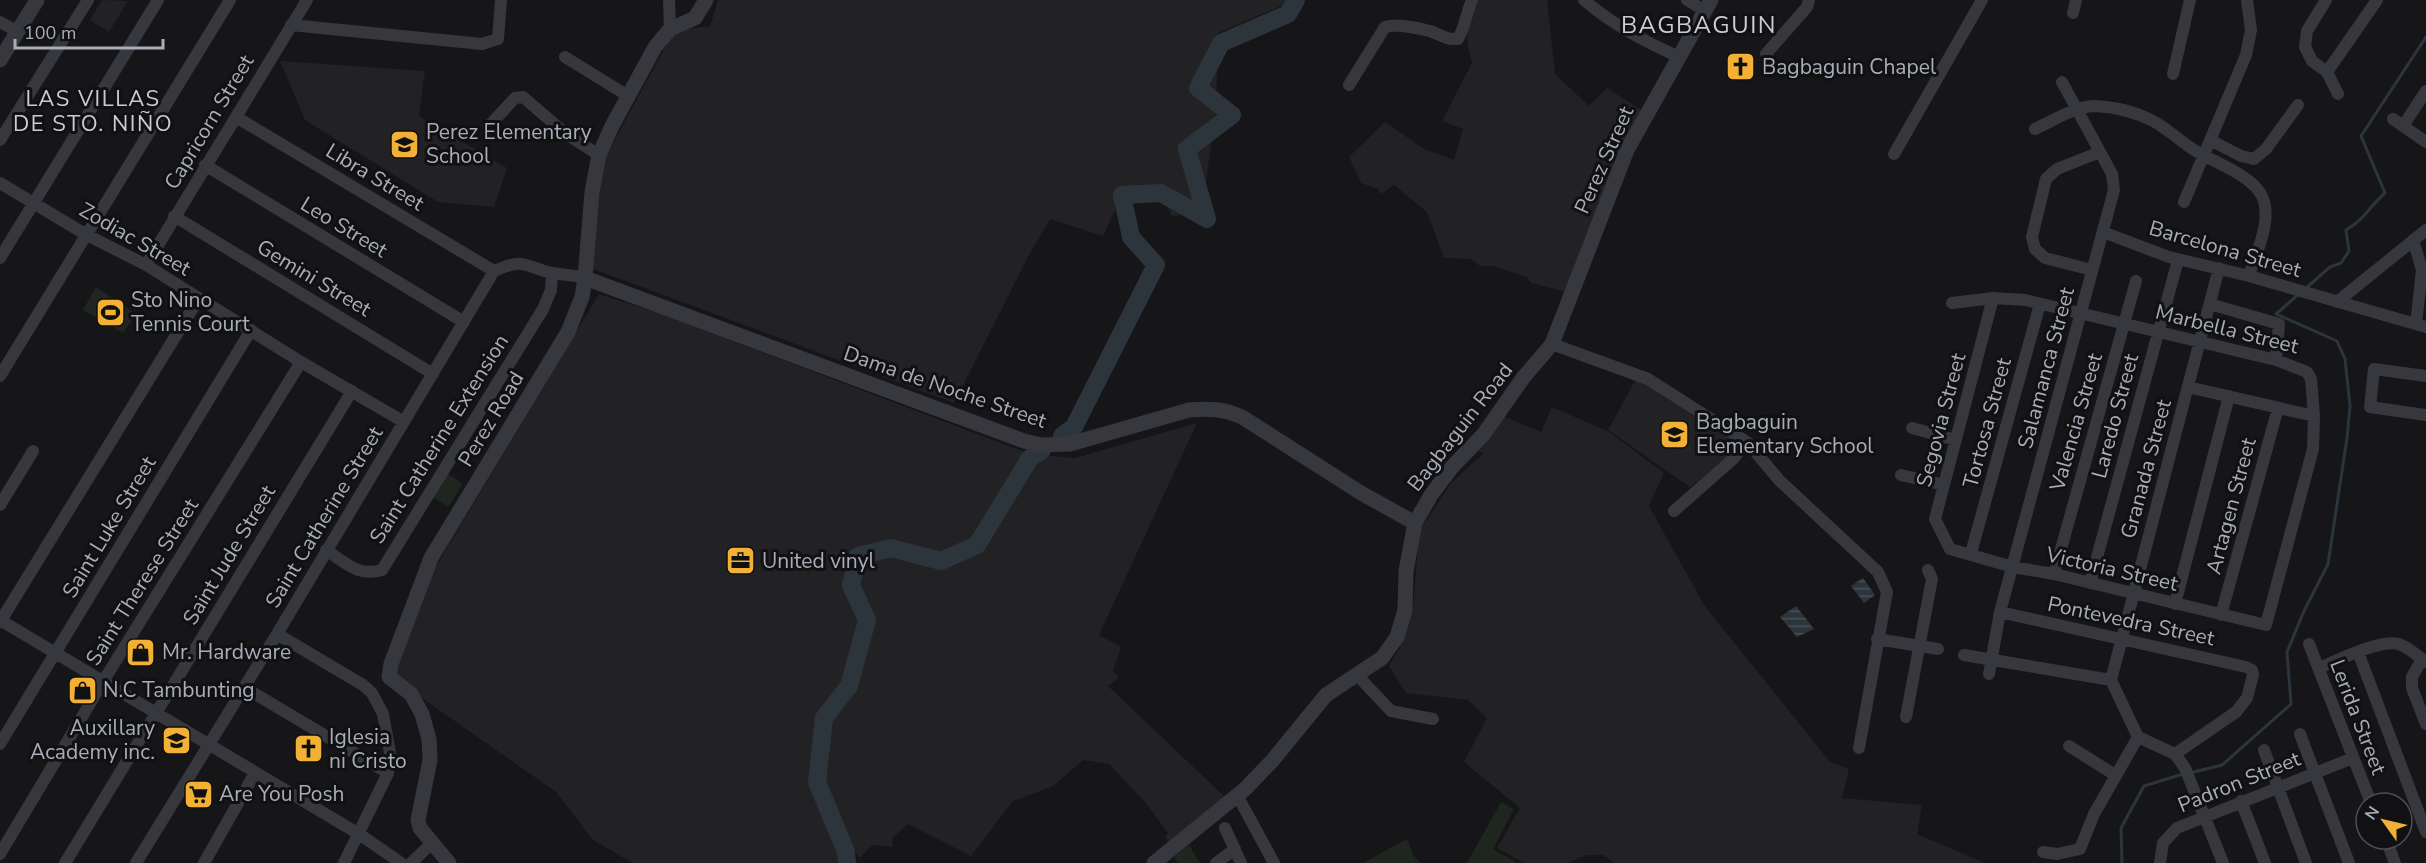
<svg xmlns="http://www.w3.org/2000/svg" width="2426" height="863" viewBox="0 0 2426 863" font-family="'Nunito Sans',sans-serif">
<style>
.built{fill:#222225}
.green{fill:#1e261f}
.water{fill:url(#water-rules)}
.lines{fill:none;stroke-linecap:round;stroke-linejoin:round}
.stream{stroke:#2c353c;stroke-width:3}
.river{stroke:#2c353c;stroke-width:18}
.minor{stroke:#37383d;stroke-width:12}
.tertiary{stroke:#37383d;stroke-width:15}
.labels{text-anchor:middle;stroke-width:6;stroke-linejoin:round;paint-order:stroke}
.poi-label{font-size:21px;fill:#a8adb8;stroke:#111113;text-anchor:start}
.street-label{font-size:21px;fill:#a8adb8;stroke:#111113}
.neighbourhood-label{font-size:22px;letter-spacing:1.5px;fill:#c9ccd4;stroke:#111113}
.quarter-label{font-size:24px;letter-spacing:1.5px;fill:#c9ccd4;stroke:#111113}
</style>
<defs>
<pattern id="water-rules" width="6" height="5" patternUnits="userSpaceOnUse" patternTransform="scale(1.5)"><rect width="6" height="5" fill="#2c353c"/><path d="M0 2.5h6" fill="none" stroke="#485056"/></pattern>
</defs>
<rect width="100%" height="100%" fill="#161618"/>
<path class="built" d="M 102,0 L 128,1 L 109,32 L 90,20 Z
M 718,0 L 1295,0 L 1218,33 L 1216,110 L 1202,210 L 1172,217 L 1161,193 L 1122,195 L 1103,236 L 1050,219 L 1030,253 L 954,403 L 591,268 L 594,178 L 674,31 L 710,26 Z
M 1476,0 L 1547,0 L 1555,74 L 1589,106 L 1607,88 L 1641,110 L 1567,292 L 1531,283 L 1527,277 L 1493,266 L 1480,266 L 1471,259 L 1444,258 L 1427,212 L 1394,185 L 1381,194 L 1378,189 L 1361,183 L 1349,157 L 1385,122 L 1424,149 L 1454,160 L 1463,129 L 1442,121 L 1472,63 L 1468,47 L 1465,17 Z
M 280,61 L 425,71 L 419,116 L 507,168 L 494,207 L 438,202 L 305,120 Z
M 599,294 L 661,314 L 1027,453 L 973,543 L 932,556 L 894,544 L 855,550 L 845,581 L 864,620 L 845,685 L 817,721 L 813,788 L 832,825 L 840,850 L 839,863 L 633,863 L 593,840 L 556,792 L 392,677 L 432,573 Z
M 1646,379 L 1742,438 L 1732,455 L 1690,487 L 1608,430 L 1635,381 Z
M 1552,407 L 1609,432 L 1664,473 L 1649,506 L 1704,605 L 1830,762 L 1849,769 L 1842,798 L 1922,805 L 1917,834 L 1985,863 L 1614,863 L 1604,855 L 1587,855 L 1568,863 L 1524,863 L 1497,848 L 1520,808 L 1464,762 L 1487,718 L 1468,700 L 1406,693 L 1389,666 L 1400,647 L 1413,609 L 1419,532 L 1451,483 L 1484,453 L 1479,451 L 1503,416 L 1541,432 Z
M 1197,423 L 1099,635 L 1121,647 L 1113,671 L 1119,678 L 1108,686 L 1225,797 L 1170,844 L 1165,837 L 1168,833 L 1145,802 L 1109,764 L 1083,760 L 1053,786 L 1013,801 L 971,856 L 908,824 L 893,837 L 892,847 L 873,845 L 859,858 L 838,818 L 822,783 L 830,720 L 852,693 L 875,622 L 855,583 L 868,557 L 886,553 L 937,566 L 959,563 L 988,537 L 1038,455 L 1075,458 Z"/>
<path class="green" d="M 96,287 L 136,314 L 123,333 L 83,310 Z
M 445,472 L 463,484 L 448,507 L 431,496 Z
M 1501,802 L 1514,809 L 1493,849 L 1517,863 L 1467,863 Z
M 1407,839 L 1414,856 L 1420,863 L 1363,863 Z
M 1189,845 L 1200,863 L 1178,863 L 1174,857 Z"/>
<path class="water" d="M 1863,578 L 1875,595 L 1864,603 L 1851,586 Z
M 1796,606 L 1814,629 L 1797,637 L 1780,617 Z"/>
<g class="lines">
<path class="stream" d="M 2305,289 L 2330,267 L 2341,263 L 2349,251 L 2346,230 C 2364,220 2369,207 2385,193 L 2361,136 L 2426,37
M 2190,773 L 2222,765 L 2291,704 L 2287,652 L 2304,611 L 2328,564 L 2347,438 L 2350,406 L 2345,359 L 2337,341 L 2276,314 L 2300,293
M 2122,863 L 2121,828 L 2144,786 L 2183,774"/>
<path class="river" d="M 1062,436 L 1074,427 L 1156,265 L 1131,237 L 1122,195 L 1161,193 L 1207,219 L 1187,149 L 1232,115 L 1198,88 L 1221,43 L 1288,14 L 1296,0
M 847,863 L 846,852 L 817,782 L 824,718 L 849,686 L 867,620 L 851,585 L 858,556 L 891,548 L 941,561 L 977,545 L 1030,458 L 1042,450"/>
<path class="minor" d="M 669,0 L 670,29
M 1584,0 C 1613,25 1644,41 1679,57
M 1687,0 L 1705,11
M 2326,0 L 2307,31 L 2305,47 L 2312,61 L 2327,72 L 2338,94
M 2073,13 L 2076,0
M 0,22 L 18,32
M 291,25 L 482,44 L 498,39 L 501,0
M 1766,54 L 1807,7 L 1809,0
M 565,57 L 628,96
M 2327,72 L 2377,0
M 2173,74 L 2190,0
M 1349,85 L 1385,27 C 1397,23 1417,28 1430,31 C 1441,35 1446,40 1458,39 C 1465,27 1466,14 1472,0
M 236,117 L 494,271
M 2393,119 L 2426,142
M 2403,126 L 2426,91
M 488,127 L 515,98 L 523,97 L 566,134 L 599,155
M 2035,129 C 2053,121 2075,106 2095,106 C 2114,107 2136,112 2153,121 C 2168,129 2180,141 2194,150 C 2213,162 2252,175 2262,196 C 2273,220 2256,253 2249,276
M 0,140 L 88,0
M 2210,140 L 2241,156 L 2254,159 L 2266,149 L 2298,105
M 1894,154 L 1982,0
M 205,165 L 464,322
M 0,183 L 85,234 L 146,265 L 301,362 L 404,422
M 2184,202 L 2246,55 L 2251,30 L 2247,0
M 174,216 L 433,374
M 2103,232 L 2169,257 L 2249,276 L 2426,327
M 2413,240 L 2422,270 L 2416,324
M 0,258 L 158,0
M 146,265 L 307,0
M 2092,270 L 2045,258 L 2035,249 L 2032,237 L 2046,179 L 2057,169 L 2100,152
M 2337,302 L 2426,230
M 1952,303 L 1993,298 L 2025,300 L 2276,360 L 2307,372 L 2311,379 L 2314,416 L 2313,449 L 2266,625 L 2054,574 L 2013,567 L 1950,549 L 1935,519 L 1993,298
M 2210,304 L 2279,324 L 2276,360
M 1552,344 L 1648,379 L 1747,442 L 1780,481 L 1878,572 L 1887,592 L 1859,748
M 0,376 L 230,0
M 2426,376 L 2374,369 L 2370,407 L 2426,415
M 2188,387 L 2314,416
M 1912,428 L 1956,440
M 1901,475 L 1944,485
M 0,505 L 33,451
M 1674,511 L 1733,459 L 1747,442
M 326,550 C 346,563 358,577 382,570 L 543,309 L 551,290 L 552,273
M 1971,553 L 2040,304
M 2054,574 L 2136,281
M 2090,583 L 2178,260
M 2175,604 L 2229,396
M 2000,612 L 2246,667 L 2252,670 L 2253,675 L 2247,698 L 2236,712 L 2175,754
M 2221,615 L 2278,408
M 0,620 L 359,834 L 401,863
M 0,622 L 199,298
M 277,634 L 363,685 L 372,693 L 383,714 L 390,753 L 388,773 L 344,863
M 1877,639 L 1938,649
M 2309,644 L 2371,803
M 2358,652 L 2426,832
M 1964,655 L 2111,680 L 2138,737
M 2422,659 L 2412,677 L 2412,688 L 2426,724
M 2319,668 C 2338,660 2380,639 2399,644 C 2410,648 2417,656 2426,662
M 1989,674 L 2000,612 L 2114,190 L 2112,174 L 2062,82
M 1358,676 L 1391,711 L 1433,719
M 2111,680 L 2219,268
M 245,688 L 388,773
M 1906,717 L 1932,579 L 1928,570
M 2300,734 L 2349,863
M 2138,737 L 2175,754 L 2185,768 L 2223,863
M 0,744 L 251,330
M 2069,746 L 2115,775
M 2264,750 L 2306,863
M 1237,795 L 1274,863
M 2241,801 L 2265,863
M 1225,828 L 1241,863
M 2386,839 L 2395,863
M 2043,852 L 2057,854 L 2080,849 L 2094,814 L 2138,737
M 0,854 L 104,680 L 301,362
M 65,863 L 352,391
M 136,863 L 277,634 L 494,271 C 526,257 522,266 552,273 C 563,275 574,275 585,278
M 204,863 L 255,773
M 411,863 L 433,842
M 1216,863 L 1235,849
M 2160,863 L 2163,843 L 2177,828 L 2353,758"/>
<path class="tertiary" d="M 0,60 L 37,0
M 585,278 L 1024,441 L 1041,445 L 1070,444 L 1189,410 C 1209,408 1224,409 1242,417 L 1361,493 L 1415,523
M 449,863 L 420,828 L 418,820 L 430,760 L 429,739 L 422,714 L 411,694 L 389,677 L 391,664 L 431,558 L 568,332 L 582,297 L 585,278 L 592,192 L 599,155 L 612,126 L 655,47 L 670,29 L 695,18 L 706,0
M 1154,863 L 1245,789 L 1272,761 L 1326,695 L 1382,658 L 1397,637 L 1405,610 L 1406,571 L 1415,523 L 1431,495 L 1452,467 L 1483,435 L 1523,378 L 1552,344 L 1627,150 L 1711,0"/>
</g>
<defs>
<symbol id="church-square" viewBox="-11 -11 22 22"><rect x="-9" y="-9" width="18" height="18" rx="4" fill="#f2b134" stroke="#111113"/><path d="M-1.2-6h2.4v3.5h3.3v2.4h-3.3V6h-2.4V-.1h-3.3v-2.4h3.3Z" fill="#111"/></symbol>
<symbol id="school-square" viewBox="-11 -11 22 22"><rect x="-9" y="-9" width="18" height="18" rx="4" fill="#f2b134" stroke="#111113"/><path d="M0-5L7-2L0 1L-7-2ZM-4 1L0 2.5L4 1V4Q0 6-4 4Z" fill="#111"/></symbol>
<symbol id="stadium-square" viewBox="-11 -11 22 22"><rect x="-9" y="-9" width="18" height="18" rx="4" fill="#f2b134" stroke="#111113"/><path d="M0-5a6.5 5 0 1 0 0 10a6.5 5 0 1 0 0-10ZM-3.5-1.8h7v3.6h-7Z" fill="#111"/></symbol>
<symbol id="office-square" viewBox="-11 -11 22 22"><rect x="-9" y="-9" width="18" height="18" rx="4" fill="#f2b134" stroke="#111113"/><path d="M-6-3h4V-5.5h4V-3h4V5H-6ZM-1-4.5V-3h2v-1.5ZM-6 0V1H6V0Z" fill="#111"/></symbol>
<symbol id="shop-square" viewBox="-11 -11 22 22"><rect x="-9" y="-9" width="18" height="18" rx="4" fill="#f2b134" stroke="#111113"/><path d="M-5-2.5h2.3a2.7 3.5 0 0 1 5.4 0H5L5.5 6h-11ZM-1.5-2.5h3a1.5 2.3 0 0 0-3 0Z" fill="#111"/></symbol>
<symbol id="supermarket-square" viewBox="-11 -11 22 22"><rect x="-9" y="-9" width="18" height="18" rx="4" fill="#f2b134" stroke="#111113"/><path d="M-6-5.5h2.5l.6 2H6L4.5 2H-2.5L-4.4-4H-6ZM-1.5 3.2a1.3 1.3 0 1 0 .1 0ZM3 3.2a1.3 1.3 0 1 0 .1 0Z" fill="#111"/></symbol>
</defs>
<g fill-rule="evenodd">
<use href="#church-square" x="1724" y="50" width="33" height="33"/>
<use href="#school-square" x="388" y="128" width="33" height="33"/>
<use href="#stadium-square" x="94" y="296" width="33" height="33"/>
<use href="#school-square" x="1658" y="418" width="33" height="33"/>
<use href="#office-square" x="724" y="544" width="33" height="33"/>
<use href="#shop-square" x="124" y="636" width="33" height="33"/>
<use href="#shop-square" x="66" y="674" width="33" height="33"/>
<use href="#school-square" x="160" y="724" width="33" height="33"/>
<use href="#church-square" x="292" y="732" width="33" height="33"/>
<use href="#supermarket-square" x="182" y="778" width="33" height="33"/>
</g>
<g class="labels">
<g class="poi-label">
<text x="1762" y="74">Bagbaguin Chapel</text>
<text x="426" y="139">Perez Elementary<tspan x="426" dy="24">School</tspan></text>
<text x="131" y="307">Sto Nino<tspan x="131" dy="24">Tennis Court</tspan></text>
<text x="1696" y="429">Bagbaguin<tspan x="1696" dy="24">Elementary School</tspan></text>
<text x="762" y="568">United vinyl</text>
<text x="162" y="659">Mr. Hardware</text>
<text x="103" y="697">N.C Tambunting</text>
<text x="155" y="735" text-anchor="end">Auxillary<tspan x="155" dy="24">Academy inc.</tspan></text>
<text x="329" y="744">Iglesia<tspan x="329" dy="24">ni Cristo</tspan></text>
<text x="219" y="801">Are You Posh</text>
</g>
<g class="street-label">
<text transform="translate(209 122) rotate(-59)" y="7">Capricorn Street</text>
<text transform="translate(1604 160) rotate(-66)" y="7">Perez Street</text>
<text transform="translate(375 177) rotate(31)" y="7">Libra Street</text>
<text transform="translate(344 227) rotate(31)" y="7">Leo Street</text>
<text transform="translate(135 239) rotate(30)" y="7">Zodiac Street</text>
<text transform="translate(2225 249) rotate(16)" y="7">Barcelona Street</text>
<text transform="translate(314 278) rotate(31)" y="7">Gemini Street</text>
<text transform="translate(2227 329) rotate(14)" y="7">Marbella Street</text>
<text transform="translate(2046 368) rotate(-75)" y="7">Salamanca Street</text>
<text transform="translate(945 387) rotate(19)" y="7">Dama de Noche Street</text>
<text transform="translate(2115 416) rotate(-75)" y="7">Laredo Street</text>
<text transform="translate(491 419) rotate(-59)" y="7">Perez Road</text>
<text transform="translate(1941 420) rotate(-75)" y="7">Segovia Street</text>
<text transform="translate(2076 422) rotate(-74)" y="7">Valencia Street</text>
<text transform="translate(1987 423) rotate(-75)" y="7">Tortosa Street</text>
<text transform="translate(1460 427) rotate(-52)" y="7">Bagbaguin Road</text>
<text transform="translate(439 439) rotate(-58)" y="7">Saint Catherine Extension</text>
<text transform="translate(2146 469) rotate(-75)" y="7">Granada Street</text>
<text transform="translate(2231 506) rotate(-75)" y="7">Artagen Street</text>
<text transform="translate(324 517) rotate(-59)" y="7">Saint Catherine Street</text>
<text transform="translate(109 527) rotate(-59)" y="7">Saint Luke Street</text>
<text transform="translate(229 555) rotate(-59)" y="7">Saint Jude Street</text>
<text transform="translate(2112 569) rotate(13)" y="7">Victoria Street</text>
<text transform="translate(142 582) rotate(-58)" y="7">Saint Therese Street</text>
<text transform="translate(2131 621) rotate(12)" y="7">Pontevedra Street</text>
<text transform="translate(2358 717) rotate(69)" y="7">Lerida Street</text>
<text transform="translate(2239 782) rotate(-22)" y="7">Padron Street</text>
</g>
<g class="neighbourhood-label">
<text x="93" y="106">LAS VILLAS<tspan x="93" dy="25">DE STO. NIÑO</tspan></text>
</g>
<g class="quarter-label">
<text x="1699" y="33">BAGBAGUIN</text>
</g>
</g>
<g transform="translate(2384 821) rotate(304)"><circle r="28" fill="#111113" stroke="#4d4f55" stroke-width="1.5"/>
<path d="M0-4.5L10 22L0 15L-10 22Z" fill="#f2b134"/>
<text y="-9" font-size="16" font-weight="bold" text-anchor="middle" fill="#a8adb8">N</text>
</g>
<path d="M15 39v9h148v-9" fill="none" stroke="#a8adb8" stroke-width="3"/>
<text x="24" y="39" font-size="18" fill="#a8adb8" stroke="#111113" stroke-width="4.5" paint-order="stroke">100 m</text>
</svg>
